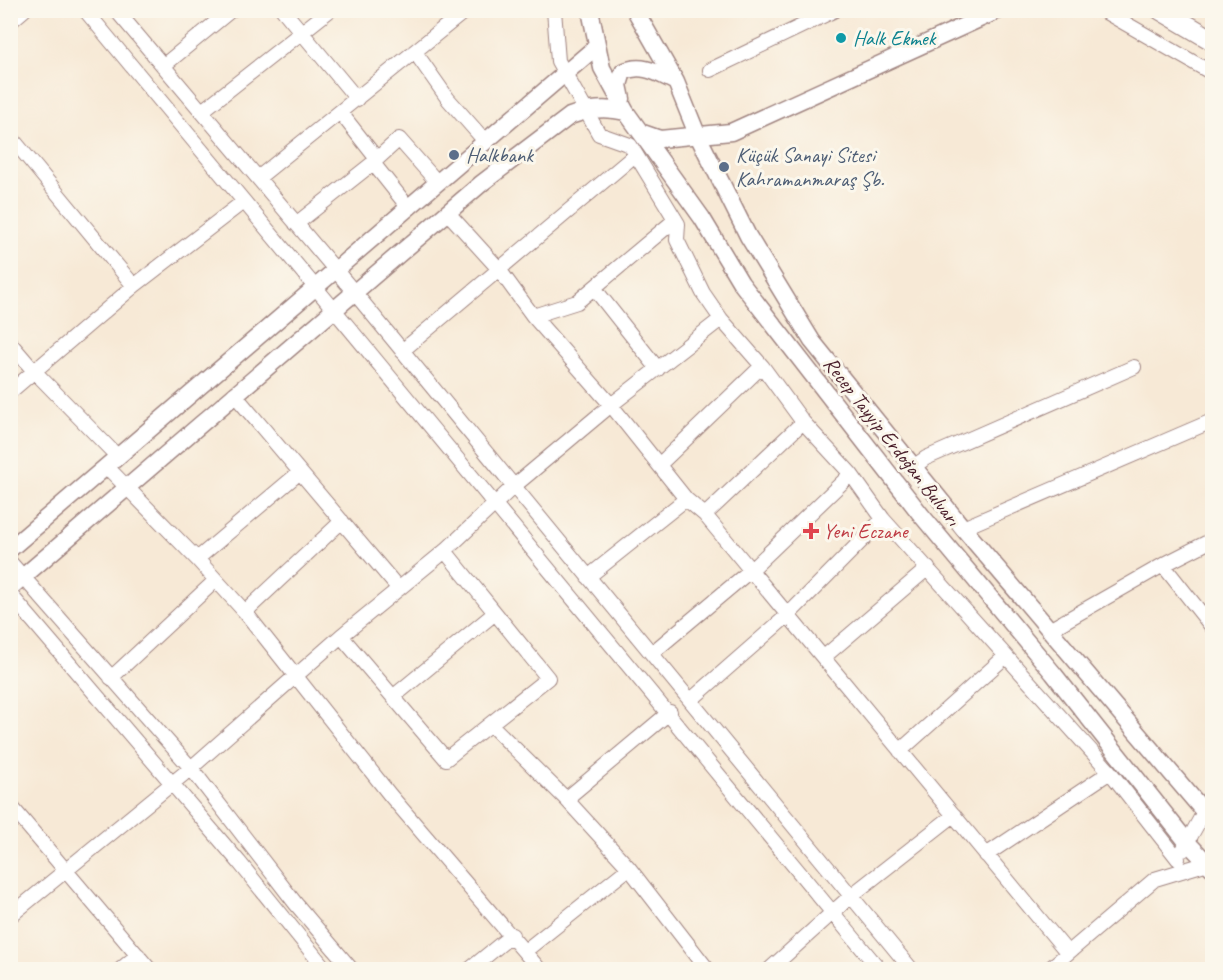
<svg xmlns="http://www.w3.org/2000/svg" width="1223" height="980" viewBox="0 0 1223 980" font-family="Caveat,sans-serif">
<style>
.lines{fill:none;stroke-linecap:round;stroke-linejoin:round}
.minor-casing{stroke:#a08480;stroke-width:16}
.major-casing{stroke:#a08480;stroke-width:19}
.highway-casing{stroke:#a08480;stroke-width:22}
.minor{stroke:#fff;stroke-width:14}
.major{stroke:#fff;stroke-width:16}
.highway{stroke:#fff;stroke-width:20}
.culture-dot{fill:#0f9aa8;stroke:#fbf7ec;stroke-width:2}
.service-dot{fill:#5c6f8a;stroke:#fbf7ec;stroke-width:2}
.health-dot{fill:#e0444e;stroke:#fbf7ec;stroke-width:2}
.labels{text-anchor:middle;stroke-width:6;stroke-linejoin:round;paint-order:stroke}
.culture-label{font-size:21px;fill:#0d838f;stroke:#fbf7ec;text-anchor:start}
.service-label{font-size:21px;fill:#4e5e75;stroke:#fbf7ec;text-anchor:start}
.street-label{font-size:21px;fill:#4a1f2b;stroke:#fbf7ec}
.health-label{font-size:21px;fill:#be3a42;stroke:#fbf7ec;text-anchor:start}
</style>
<rect width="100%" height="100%" fill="#fbf7ec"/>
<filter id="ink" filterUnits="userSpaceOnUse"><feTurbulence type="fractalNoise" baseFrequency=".0167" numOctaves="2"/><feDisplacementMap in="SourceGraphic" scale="12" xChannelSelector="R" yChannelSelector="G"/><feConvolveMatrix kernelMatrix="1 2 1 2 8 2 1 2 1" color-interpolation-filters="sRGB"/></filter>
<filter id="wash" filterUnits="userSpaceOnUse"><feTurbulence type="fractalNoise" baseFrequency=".008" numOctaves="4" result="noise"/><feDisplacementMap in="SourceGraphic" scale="24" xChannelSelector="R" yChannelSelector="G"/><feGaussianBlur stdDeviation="1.35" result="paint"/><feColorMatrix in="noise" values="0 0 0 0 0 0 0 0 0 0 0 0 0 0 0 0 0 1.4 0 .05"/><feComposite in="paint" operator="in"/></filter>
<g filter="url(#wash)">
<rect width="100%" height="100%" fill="#f7e9d6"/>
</g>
<g filter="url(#ink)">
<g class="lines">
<defs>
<path id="minor" d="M 85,10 C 350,330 617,648 880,970
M 116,10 L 354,292 L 912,970
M 283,10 L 357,99
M 554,10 L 558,61 L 599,134 L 630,145 L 678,224 L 677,240 L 703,293 L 721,319 L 762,366 L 803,422 L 851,474 L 883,519 L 1110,772 L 1178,859
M 1102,10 L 1212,73
M 10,22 L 24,10
M 415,52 L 448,99 L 485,141
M 163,66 L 231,10
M 710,70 L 835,10
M 202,111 L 330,10
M 340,112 L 377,159 L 373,163 L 408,207
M 10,136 L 134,286
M 377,159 L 399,139 L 437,182
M 258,178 L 466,10
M 448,213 L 498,268 L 533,316 L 611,405 L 686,499 L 705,515 L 1067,952
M 296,224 L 373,163
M 594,288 L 658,369
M 533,316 L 577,302 L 675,220
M 10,343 L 34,371 L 117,456
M 402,351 L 635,155
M 10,392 L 134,286 L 243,202
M 234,394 L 399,589
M 659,465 L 762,366
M 106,466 L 197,559 L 245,612 L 390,795 L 540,970
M 913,467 L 926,458 L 1134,367
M 705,515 L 803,422
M 963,528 L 1212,421
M 197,559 L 300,472
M 10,562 L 191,768 L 296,904 L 352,970
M 1163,565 L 1212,627
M 588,577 L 686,499
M 10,594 L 239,862 L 326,970
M 245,612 L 342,521
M 1051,629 L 1163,565 L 1212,540
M 341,636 L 446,759 L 548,678 L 445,551
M 652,653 L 751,570 L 851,474
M 824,657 L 928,568
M 111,678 L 216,580
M 393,697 L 495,613
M 691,700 L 788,615 L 883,519
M 490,724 L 566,799 L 629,868 L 708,970
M 900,751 L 1006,656
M 566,799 L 670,712
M 10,805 L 150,970
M 1183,850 L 1204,812
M 986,855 L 1110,772
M 10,916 L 191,768 L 341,636 L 445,551 L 513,487 L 611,405 L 721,319
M 525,951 L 629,868
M 120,970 L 138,955
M 469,970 L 512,935
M 769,970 L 852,895 L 954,815
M 1048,970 L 1155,879 L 1208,863 L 1212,859"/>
<path id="major" d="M 590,10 L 602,68 L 626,112 L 702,218 L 741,283 L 922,516 L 1053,673 L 1187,842 L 1212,868
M 635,10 L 676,82 L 697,134 L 748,236 L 812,341 L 963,528 L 1212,821
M 622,99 L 619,85 L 623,72 C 642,62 659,74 676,82
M 640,132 L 660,139 L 731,132 L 999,10
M 10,549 L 597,46
M 10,588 L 482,183 L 570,116 C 589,109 605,107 626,112"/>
<path id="highway" d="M 1161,10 L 1212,40"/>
</defs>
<use href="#minor" class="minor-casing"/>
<use href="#major" class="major-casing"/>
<use href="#highway" class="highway-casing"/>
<use href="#minor" class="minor"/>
<use href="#major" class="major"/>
<use href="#highway" class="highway"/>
</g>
</g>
<circle class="culture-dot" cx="841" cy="38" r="6"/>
<g class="service-dot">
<circle cx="454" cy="155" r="6"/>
<circle cx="724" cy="167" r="6"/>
</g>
<path class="health-dot" d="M808 522h6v6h6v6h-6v6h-6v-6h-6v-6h6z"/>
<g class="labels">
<g class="culture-label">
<text x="853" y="45">Halk Ekmek</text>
</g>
<g class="service-label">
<text x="466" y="162">Halkbank</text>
<text x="736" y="162">Küçük Sanayi Sitesi<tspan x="736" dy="24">Kahramanmaraş Şb.</tspan></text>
</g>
<g class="street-label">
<text transform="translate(892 441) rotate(52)" y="7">Recep Tayyip Erdoğan Bulvarı</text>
</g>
<g class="health-label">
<text x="823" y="538">Yeni Eczane</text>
</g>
</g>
<rect width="1223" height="980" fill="none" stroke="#fbf7ec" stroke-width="36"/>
</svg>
